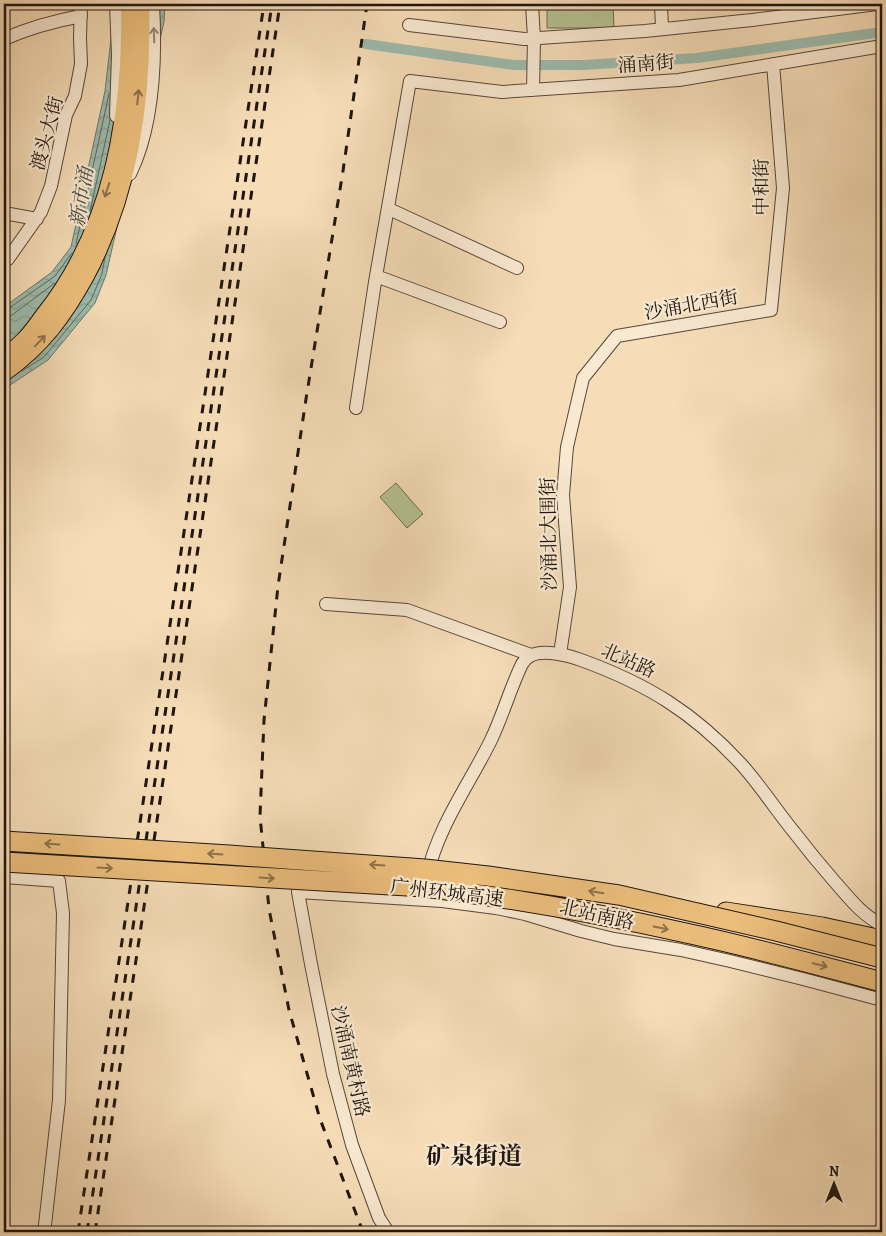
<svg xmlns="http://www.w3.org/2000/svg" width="886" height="1236" viewBox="0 0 886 1236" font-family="Alegreya,'Noto Serif SC',serif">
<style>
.green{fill:#b7c293;stroke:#6b6c50}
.water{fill:url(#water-waves);stroke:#6b796e}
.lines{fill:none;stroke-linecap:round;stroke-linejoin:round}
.shore{stroke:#5e685e;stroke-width:1}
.canal{stroke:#9dbcae;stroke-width:10}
.minor-casing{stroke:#554738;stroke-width:14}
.major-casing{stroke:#1f150d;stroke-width:18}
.highway-casing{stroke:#1f150d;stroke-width:21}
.minor{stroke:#f9e9d1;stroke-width:12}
.major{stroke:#ebbe7c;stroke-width:16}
.highway{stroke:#ebbe7c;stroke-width:19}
.rail{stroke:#1f150d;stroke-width:3;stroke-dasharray:9 9;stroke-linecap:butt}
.highway-bridge-casing{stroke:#1f150d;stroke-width:21;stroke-linecap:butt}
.highway-bridge{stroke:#ebbe7c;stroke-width:19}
.oneway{stroke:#978a79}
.oneway2{stroke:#8f724a}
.labels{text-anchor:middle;stroke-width:4.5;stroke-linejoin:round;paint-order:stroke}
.street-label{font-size:19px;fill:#1f150d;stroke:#f9e9d1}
.water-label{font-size:20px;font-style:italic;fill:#4b4f45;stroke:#f9e9d1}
.district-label{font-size:24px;font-weight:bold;fill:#1f150d;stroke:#f9e9d1}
</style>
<defs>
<pattern id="water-waves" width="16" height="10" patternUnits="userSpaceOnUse" patternTransform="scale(1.25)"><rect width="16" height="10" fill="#9dbcae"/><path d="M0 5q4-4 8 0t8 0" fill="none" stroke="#87a194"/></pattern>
</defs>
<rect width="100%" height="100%" fill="#f6ddb8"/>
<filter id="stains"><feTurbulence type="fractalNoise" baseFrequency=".004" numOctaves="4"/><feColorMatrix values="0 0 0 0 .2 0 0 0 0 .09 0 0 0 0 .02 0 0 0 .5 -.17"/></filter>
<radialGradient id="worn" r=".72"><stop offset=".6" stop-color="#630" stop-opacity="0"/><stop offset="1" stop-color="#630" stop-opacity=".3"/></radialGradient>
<path class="green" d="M 547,4 L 613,4 L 614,28 L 547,28 Z
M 396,483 L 423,514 L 407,528 L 380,497 Z"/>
<path class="water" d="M 113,4 L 165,4 L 164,22 L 106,275 L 95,303 L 48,360 L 4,389 L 4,307 L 52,272 L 71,247 L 105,91 L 114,13 Z"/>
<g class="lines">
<path class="shore" d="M 90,212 L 110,120
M 76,244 L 109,94
M 4,310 L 8,309 L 55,276 L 72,253
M 4,317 L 12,315 L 55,283
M 22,371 L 44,357 L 91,300 L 102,274 L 105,257"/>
<path class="canal" d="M 366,44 L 514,65 L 583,65 L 697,58 L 882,32"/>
<defs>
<path id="minor" d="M 116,4 L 118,55 L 116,116
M 532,4 L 534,38 L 533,90
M 661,4 L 662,29
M 409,25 L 524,39 L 645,31 L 752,20 L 877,4
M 4,39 C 29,28 54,21 81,16
M 130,174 C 154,125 156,57 153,4
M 389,209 L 517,268
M 4,213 L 37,219
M 8,259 L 41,212 L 51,186 L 66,115 L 75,96 L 81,64 L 80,38 L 81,4
M 376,276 L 500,322
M 356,408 L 375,282 L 410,81 L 502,92 L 679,80 L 882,46
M 326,604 L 407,610 L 531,655
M 560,654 L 570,587 L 563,495 L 567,447 L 583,378 L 617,336 L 771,310 L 783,188 L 773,64
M 427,876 C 438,826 469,785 491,740 C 503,715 510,689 522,664 C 524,661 526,658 530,656 C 543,649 567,655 581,660 C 647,684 693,712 741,764 C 760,785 776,810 794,832 C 807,849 821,866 835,882 C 849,898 862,915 882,925
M 4,877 L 59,881 L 63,913 L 59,1100 L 45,1225
M 388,1232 L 379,1218 L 352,1145 L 333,1074 L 311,964 L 298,892 L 442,901 L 496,908 L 525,914 L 581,931 L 614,939 L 681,950 L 730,961 L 803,979 L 882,1000"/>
<path id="major" d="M 4,357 C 11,352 18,346 24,340 C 31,333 37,324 43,316 C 100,245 123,154 128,65 C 129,44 130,24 129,4
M 4,373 C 42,346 64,316 86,276 C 130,193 144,97 141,4"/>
<path id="highway" d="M 726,912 L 822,927 L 882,940"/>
</defs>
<use href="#minor" class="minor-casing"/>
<use href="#major" class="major-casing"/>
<use href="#highway" class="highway-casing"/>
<use href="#minor" class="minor"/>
<use href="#major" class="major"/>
<use href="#highway" class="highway"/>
<path class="rail" d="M 78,1232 L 264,4
M 87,1232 L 272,4
M 95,1232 L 280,4
M 363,1232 L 320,1119 L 289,1010 L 269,909 L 260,816 L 264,720 L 278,586 L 306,399 L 343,171 L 367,4"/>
<defs>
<path id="highway-bridge" d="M 4,841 L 229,855 L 425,869 L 488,876 L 619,895 L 776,931 L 882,958
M 4,862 L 424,887 C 512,898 600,914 686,933 C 752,947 817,965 882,982"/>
</defs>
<use href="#highway-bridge" class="highway-bridge-casing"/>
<use href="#highway-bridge" class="highway-bridge"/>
</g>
<defs><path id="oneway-shaft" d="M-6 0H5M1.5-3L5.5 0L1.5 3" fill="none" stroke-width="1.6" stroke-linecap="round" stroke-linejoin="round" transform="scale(1.25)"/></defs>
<use class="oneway" href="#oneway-shaft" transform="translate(154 35) rotate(-92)"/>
<g class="oneway2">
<use href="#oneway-shaft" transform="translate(138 97) rotate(-84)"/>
<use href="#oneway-shaft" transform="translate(107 190) rotate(108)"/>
<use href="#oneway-shaft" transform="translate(40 341) rotate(-46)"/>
<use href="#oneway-shaft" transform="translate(52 844) rotate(-176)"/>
<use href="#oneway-shaft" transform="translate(215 854) rotate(-176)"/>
<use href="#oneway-shaft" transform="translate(377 865) rotate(-176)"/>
<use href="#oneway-shaft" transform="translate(105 868) rotate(3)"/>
<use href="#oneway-shaft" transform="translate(267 878) rotate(4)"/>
<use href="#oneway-shaft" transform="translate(596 892) rotate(-171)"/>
<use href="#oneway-shaft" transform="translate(661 928) rotate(11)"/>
<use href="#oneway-shaft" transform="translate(820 965) rotate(14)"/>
</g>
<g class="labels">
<g class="street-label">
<text transform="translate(646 63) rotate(-4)" y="7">涌南街</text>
<text transform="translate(46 133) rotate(-75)" y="7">渡头大街</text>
<text transform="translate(761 187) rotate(-90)" y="7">中和街</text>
<text transform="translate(691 304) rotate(-10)" y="7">沙涌北西街</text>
<text transform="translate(548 534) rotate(-91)" y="7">沙涌北大围街</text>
<text transform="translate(629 660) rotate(24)" y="7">北站路</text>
<text transform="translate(447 892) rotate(7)" y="7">广州环城高速</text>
<text transform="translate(597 914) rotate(13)" y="7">北站南路</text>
<text transform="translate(351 1061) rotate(77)" y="7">沙涌南黄村路</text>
</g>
<g class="water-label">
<text transform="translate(81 197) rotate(-81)" y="7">新市涌</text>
</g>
<g class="district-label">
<text x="474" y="1164">矿泉街道</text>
</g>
</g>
<rect width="886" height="1236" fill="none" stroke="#f6ddb8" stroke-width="20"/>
<rect x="5" y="5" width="876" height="1226" fill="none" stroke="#1f150d" stroke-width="2.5"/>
<rect x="10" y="10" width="866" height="1216" fill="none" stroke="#1f150d"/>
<g transform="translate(834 1184)" stroke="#f9e9d1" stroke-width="4" paint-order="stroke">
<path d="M0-4L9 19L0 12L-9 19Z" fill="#1f150d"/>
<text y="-8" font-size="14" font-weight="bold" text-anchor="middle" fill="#1f150d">N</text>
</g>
<rect width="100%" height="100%" filter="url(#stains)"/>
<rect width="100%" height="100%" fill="url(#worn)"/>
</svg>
